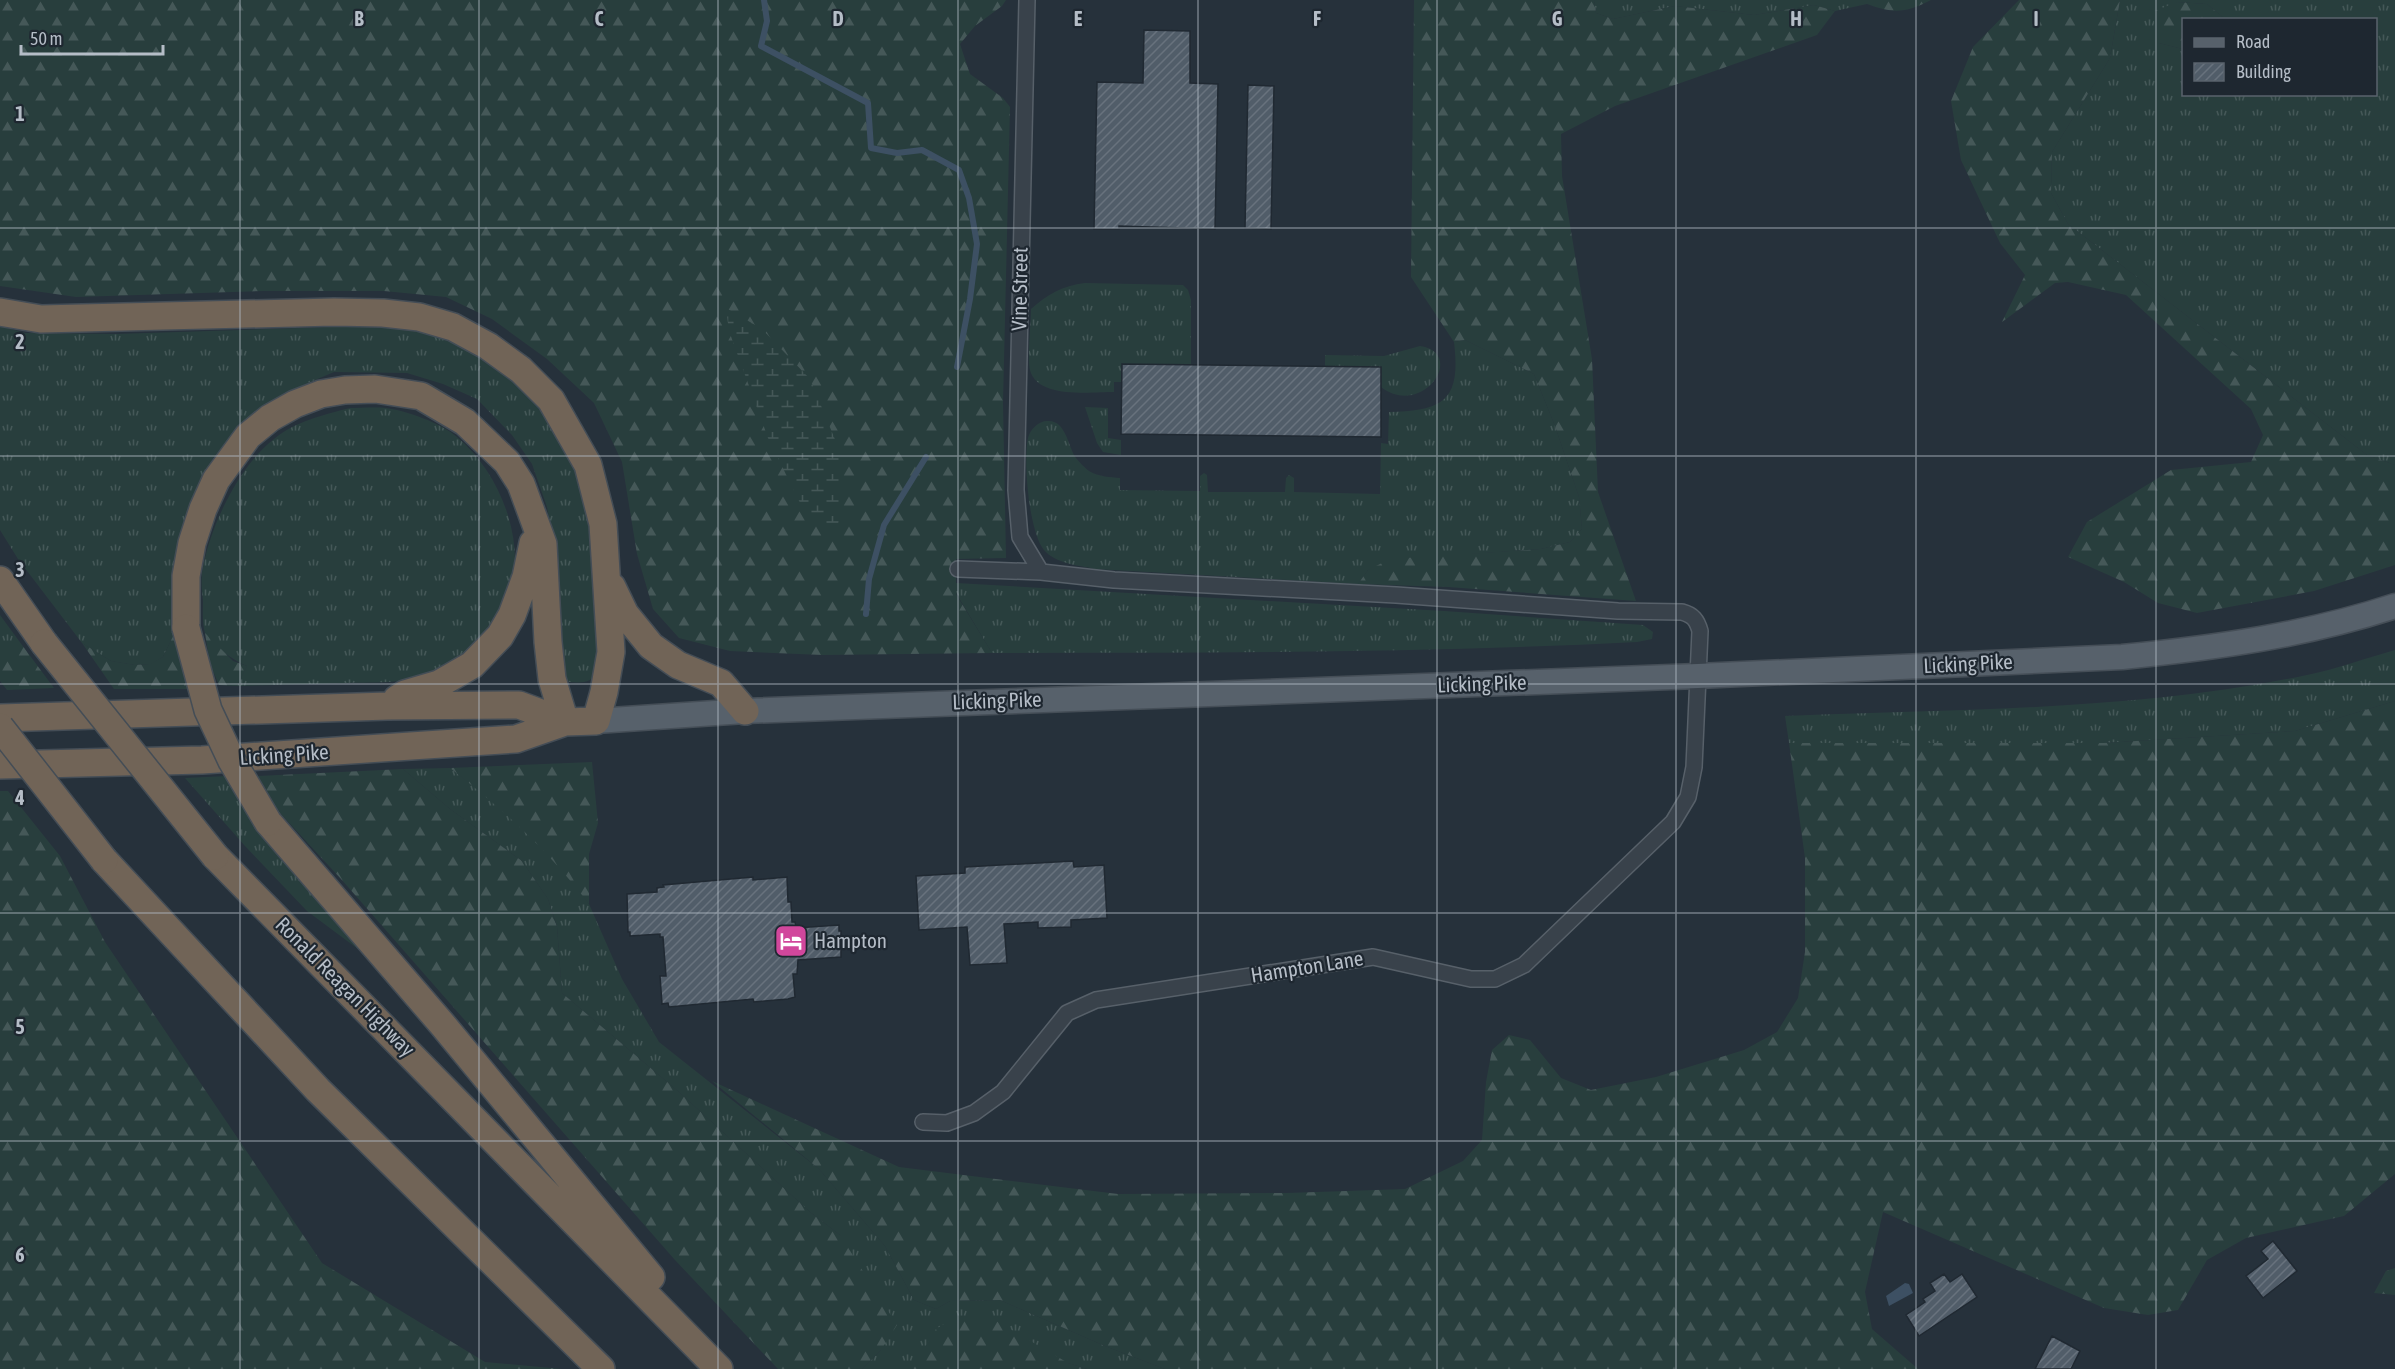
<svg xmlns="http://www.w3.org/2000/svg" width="2395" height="1369" viewBox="0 0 2395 1369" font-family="'Asap Condensed',sans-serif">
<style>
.grass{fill:url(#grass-tufts);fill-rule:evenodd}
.forest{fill:url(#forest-firs)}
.wetland{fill:url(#wetland-marsh)}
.water{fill:#3d5063}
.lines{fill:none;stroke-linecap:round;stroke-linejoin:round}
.stream{stroke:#3d5063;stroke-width:6}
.building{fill:url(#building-hatch);stroke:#202932;stroke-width:1.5}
.street-casing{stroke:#576069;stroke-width:18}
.primary-casing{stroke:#454e57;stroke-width:27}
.highway-casing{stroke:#444d56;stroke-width:30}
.street{stroke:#39424b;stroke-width:15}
.primary{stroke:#57616b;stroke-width:24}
.highway{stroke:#716457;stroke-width:27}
.highway-bridge-casing{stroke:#444d56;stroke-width:30;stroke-linecap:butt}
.highway-bridge{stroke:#716457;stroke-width:27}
.grid{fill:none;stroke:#b5bdc7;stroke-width:1.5;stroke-opacity:0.55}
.labels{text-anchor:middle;stroke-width:4.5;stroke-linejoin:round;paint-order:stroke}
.street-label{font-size:21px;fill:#b5bdc7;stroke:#1e2730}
.poi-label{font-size:21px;fill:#b5bdc7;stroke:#1e2730;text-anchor:start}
.grid-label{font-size:20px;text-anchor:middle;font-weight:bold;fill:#b5bdc7;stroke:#1e2730;stroke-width:4.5;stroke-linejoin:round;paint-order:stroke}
</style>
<defs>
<pattern id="grass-tufts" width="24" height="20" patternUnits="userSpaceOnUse" patternTransform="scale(1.5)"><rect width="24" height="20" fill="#283e3d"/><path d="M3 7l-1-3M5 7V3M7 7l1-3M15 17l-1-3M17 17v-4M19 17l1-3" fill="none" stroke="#455858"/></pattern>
<pattern id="forest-firs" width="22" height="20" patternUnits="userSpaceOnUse" patternTransform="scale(1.5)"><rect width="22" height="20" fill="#283e3d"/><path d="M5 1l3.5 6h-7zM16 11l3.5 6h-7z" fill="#455858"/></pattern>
<pattern id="wetland-marsh" width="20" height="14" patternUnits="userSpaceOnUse" patternTransform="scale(1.5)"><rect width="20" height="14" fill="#283e3d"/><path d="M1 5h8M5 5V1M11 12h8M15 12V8" fill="none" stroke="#455858"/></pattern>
<pattern id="building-hatch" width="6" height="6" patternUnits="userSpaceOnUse" patternTransform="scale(1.5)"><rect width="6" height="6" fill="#515d69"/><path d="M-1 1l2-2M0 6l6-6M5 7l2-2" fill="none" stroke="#68727d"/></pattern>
</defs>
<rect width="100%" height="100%" fill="#26313b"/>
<path class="grass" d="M 1594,0 L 1867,0 L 1867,4 L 1835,11 L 1814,5 L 1754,15 L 1675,6 L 1613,19 L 1596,13 Z
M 2120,0 L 2395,0 L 2395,465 L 2367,455 L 2068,224 L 2051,193 L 2052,152 L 2110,58 ZM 2177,2 L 2207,4 L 2225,19 L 2376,20 L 2376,94 L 2184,94 L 2183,49 L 2159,43 Z
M 1085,283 L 1183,285 L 1188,290 L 1191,300 L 1191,365 L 1122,364 L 1121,382 L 1114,382 L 1114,392 C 1091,392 1037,399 1030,370 C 1027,359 1031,322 1031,309 C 1048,294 1062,286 1085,283 Z
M 390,325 C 406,329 423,331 439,337 C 504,362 564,415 582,485 C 598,545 596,609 599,671 C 591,683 583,683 569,682 L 561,675 L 553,538 L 547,507 L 532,464 L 512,435 L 477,399 L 443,384 L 407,373 L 334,372 L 308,383 L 262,407 L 245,423 L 213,458 L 186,518 L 175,632 L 163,657 L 151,664 L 135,665 L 111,661 L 82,643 L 18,559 L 0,530 L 0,326 L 25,333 L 116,334 Z
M 1465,340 L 1534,374 L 1555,426 L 1579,497 L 1582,529 L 1570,542 L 1541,549 L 1471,554 L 1368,570 L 1358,584 L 1095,569 C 1078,565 1056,564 1044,550 C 1029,532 1023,461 1028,438 C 1030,429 1039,421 1047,421 C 1066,419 1068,447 1076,458 C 1079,462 1085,468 1089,471 C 1099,477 1110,477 1120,478 L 1120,490 L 1200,491 L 1200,476 L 1204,473 L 1207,475 L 1208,492 L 1285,492 L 1286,478 L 1289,475 L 1294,478 L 1294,492 L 1380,494 L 1381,443 L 1388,444 L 1389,412 C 1445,411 1461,399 1454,342 Z
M 1420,346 C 1467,353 1423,419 1381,387 L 1381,368 L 1325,367 L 1325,355 L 1384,356 Z
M 1085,407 L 1108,408 L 1108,438 L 1121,440 L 1121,455 L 1103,452 L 1097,443 Z
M 350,408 C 361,408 374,407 386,408 C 407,411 441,423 457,437 C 492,466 515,515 515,560 C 515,607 482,653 440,671 C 411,684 378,682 346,683 C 310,684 274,685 237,686 L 247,666 C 236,662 210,644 205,633 C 202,624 203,610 203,601 C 202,592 201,582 202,573 C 209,528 238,467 274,439 C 296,421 323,415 350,408 Z
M 956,583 L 1444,611 L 1643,625 L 1653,632 L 1652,639 L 1637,642 C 1422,653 1207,653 992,653 L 956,593 Z
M 0,615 L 22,645 L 0,645 Z
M 2395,650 L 2395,701 L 2295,731 L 2104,743 L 1789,743 L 1785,716 C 1959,709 2137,711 2307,675 C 2337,669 2366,658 2395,650 Z
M 450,768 L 501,807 L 563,869 L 589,904 L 622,979 L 659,1042 L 819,1169 L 885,1246 L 914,1300 L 936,1309 L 950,1301 L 1000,1300 L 1105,1346 L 1165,1369 L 1087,1369 L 1068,1363 L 918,1362 L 912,1369 L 862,1369 L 881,1350 L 840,1235 L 810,1212 L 679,1092 L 562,993 L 557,926 L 548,899 L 522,861 L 450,809 L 403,769 Z
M 228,776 L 362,952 L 307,911 L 245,846 L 185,778 Z"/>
<path class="forest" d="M 0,0 L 1006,0 L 1002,6 L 975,26 L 960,44 L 970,74 L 1003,98 L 1010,107 L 1003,403 L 1006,558 L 956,559 L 956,594 L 992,653 L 823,655 L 730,651 L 679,638 L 653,609 L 637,554 L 622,462 L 594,403 L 547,359 L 492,319 L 446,297 L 384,291 L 263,291 L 76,297 L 0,286 Z
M 1414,0 L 1594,0 L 1596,13 L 1613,19 L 1675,6 L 1754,15 L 1814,5 L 1835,11 L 1817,35 L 1615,106 L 1561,134 L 1562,176 L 1592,359 L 1598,492 L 1636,601 L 1448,587 L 1358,584 L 1368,570 L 1390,559 L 1541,549 L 1570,542 L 1582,529 L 1579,497 L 1555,426 L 1534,374 L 1465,340 L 1454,342 L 1411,277 Z
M 1867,0 L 1931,0 C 1906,13 1894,14 1867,4 Z
M 2019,0 L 2120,0 L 2110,58 L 2052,152 L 2051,193 L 2068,224 L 2367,455 L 2395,465 L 2395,565 L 2314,591 L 2197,613 L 2158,603 L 2124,582 L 2068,557 L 2087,522 L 2171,470 L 2251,462 L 2263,435 L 2251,409 L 2126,295 L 2068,282 L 2055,283 L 2002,322 L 2025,275 L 2000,243 L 1961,160 L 1951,101 L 1973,47 Z
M 2177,2 L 2207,4 L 2225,19 L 2184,20 L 2183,49 L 2159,43 L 2152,12 Z
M 175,632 L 193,689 L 114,689 L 82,643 L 111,661 L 135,665 L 150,664 L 163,657 Z
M 205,633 L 233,661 L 247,666 L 237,686 L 219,685 L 210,664 Z
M 0,645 L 22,645 L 54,688 L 7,690 L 0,681 Z
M 2395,701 L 2395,1174 L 2344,1216 L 2246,1238 L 2207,1260 L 2178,1310 L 2148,1315 L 2104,1308 L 1883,1212 L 1865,1292 L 1872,1329 L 1918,1369 L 1165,1369 L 1105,1346 L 1000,1300 L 950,1301 L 936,1309 L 914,1300 L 885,1246 L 819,1169 L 712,1081 L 899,1167 L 1118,1194 L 1287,1193 L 1405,1189 L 1463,1161 L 1482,1140 L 1486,1082 L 1492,1050 L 1509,1035 L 1530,1040 L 1561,1078 L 1591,1090 L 1656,1077 L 1744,1050 L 1777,1032 L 1798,998 L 1805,952 L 1805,858 L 1789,743 L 2104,743 L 2295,731 Z
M 592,762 L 598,823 L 589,854 L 589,904 C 547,849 504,810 450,768 Z
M 403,769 L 450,809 L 522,861 L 548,899 L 557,927 L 562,993 L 679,1092 L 810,1212 L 840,1235 L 897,1325 L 881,1350 L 862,1369 L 778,1369 L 675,1260 L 341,879 L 279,812 L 258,776 Z
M 0,791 L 8,791 L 60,856 L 105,942 L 322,1263 L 485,1362 L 562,1369 L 0,1369 Z
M 2395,1268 L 2395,1295 L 2374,1293 L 2386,1271 Z
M 957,1316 L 993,1319 L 1068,1363 L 1087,1369 L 912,1369 L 936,1329 Z"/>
<path class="wetland" d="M 726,308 L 762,329 L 810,379 L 841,454 L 841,513 L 837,529 L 808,519 L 768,438 L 729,331 Z"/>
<path class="water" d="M 1905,1283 L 1909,1284 L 1913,1293 L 1889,1306 L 1886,1296 Z"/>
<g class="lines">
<path class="stream" d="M 764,0 L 767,21 L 761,46 L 868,103 L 871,148 L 897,153 L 922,150 L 959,170 L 969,198 L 977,244 L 970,299 L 957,367
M 866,614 L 869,579 L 884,525 L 926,457"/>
</g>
<path class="building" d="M 1144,30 L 1190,31 L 1190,83 L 1218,84 L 1215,229 L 1119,226 L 1119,229 L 1094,229 L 1097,82 L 1143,83 Z
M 1248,85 L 1274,86 L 1271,229 L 1245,228 Z
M 1122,364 L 1381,367 L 1381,437 L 1121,434 Z
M 1073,861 L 1074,867 L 1104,865 L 1107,918 L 1071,920 L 1071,927 L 1038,928 L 1038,922 L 1004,924 L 1007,963 L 970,965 L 967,927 L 919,930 L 916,876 L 965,873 L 965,867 Z
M 753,877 L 753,880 L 787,877 L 788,902 L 791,902 L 792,922 L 795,922 L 796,928 L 839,925 L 839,931 L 841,931 L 841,957 L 798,960 L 797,974 L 793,974 L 795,997 L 788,999 L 754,1002 L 753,999 L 669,1007 L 668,1003 L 662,1004 L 660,976 L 666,976 L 663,937 L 660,937 L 660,934 L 630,936 L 630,932 L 628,932 L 627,894 L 657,892 L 657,888 L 664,887 L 663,885 Z
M 2273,1241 L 2297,1271 L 2263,1298 L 2246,1276 L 2268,1259 L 2261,1251 Z
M 1944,1274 L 1950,1282 L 1962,1274 L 1977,1297 L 1919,1336 L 1906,1315 L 1925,1302 L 1923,1299 L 1935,1291 L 1930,1283 Z
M 2052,1336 L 2080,1351 L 2071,1369 L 2035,1369 Z"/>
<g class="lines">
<defs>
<path id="street" d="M 1027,0 L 1016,490 L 1020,537 L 1041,572
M 923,1122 L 947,1123 L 974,1113 L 1003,1092 L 1067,1013 L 1096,1000 L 1373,957 L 1471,979 L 1495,979 L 1524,965 L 1673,822 L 1688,797 L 1694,767 L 1700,631 C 1697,620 1693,615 1682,612 L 1618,611 L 1396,595 L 1114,580 L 1041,572 L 958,569"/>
<path id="primary" d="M 596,721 L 745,711 L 1698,676 L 2122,657 C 2214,648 2307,635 2395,606"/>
<path id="highway" d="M 0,312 L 41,319 L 334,312 L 383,313 L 419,317 L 453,327 L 488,346 L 521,370 L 551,400 L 588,465 L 603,524 L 611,652 L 604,692 L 596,721 L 565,722 L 516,739 L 202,760 L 0,765
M 0,580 L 44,643
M 612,587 L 625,614 L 651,646 L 678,665 L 721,683 L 745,711
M 186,628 L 186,576 L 192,543 L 203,509 L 216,480 L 248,436 L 270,418 L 295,404 L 321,394 L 345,390 L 375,389 L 421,396 L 465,422 L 507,462 L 521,484 L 543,544 L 548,642 L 552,679 L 565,722
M 397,699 L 405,694 L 439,684 L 472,665 L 500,636 L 512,615 L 526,577 L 533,543
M 0,718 L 388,706 L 519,705 L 565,722
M 268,822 L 442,1024 L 651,1277
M 215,856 L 719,1369
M 104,860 L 318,1090 L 601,1369"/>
</defs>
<use href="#street" class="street-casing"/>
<use href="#primary" class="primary-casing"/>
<use href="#highway" class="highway-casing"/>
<use href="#street" class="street"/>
<use href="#primary" class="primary"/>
<use href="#highway" class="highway"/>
<defs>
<path id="highway-bridge" d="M 186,628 L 208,710 L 232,761 L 268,822
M 44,643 L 215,856
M 0,727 L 104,860"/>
</defs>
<use href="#highway-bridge" class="highway-bridge-casing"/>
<use href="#highway-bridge" class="highway-bridge"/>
</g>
<path class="grid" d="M 240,0 L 240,1369M 479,0 L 479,1369M 718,0 L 718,1369M 958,0 L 958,1369M 1198,0 L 1198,1369M 1437,0 L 1437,1369M 1676,0 L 1676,1369M 1916,0 L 1916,1369M 2156,0 L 2156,1369M 0,228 L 2395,228M 0,456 L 2395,456M 0,684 L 2395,684M 0,913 L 2395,913M 0,1141 L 2395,1141"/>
<defs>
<symbol id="hotel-square" viewBox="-11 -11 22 22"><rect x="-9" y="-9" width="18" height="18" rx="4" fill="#d1479c" stroke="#1e2730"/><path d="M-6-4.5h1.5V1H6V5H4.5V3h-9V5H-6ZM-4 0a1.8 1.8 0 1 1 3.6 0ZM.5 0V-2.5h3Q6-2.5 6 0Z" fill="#fff"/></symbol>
</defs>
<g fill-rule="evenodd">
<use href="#hotel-square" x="772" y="922" width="38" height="38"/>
</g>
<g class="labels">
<g class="street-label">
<text transform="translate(1020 289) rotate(-89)" y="7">Vine Street</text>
<text transform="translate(1968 664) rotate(-3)" y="7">Licking Pike</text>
<text transform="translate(1482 684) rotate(-2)" y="7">Licking Pike</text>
<text transform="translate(997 701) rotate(-2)" y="7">Licking Pike</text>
<text transform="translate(284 755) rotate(-4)" y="7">Licking Pike</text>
<text transform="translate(1307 967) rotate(-9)" y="7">Hampton Lane</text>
<text transform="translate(345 987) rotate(45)" y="7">Ronald Reagan Highway</text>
</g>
<g class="poi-label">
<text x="814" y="948">Hampton</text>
</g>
</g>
<g class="grid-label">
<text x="359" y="26">B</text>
<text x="599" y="26">C</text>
<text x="838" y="26">D</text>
<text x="1078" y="26">E</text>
<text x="1317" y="26">F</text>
<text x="1557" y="26">G</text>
<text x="1796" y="26">H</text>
<text x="2036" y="26">I</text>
<text x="20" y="121">1</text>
<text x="20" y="349">2</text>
<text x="20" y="577">3</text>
<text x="20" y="805">4</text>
<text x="20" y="1034">5</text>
<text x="20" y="1262">6</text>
</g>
<rect x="2182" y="18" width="195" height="78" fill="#1e2730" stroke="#5a636c" stroke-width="1.5"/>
<rect x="2194" y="38" width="30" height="9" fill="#57616b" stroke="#5a636c" stroke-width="1.5"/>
<text x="2236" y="48" font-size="18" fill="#b5bdc7">Road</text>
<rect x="2194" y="63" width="30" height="18" fill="url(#building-hatch)" stroke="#5a636c" stroke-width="1.5"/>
<text x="2236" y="78" font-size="18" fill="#b5bdc7">Building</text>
<path d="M21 45v9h142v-9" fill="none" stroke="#b5bdc7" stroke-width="3"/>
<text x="30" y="45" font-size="18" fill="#b5bdc7" stroke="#1e2730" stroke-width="4.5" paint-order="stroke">50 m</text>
</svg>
